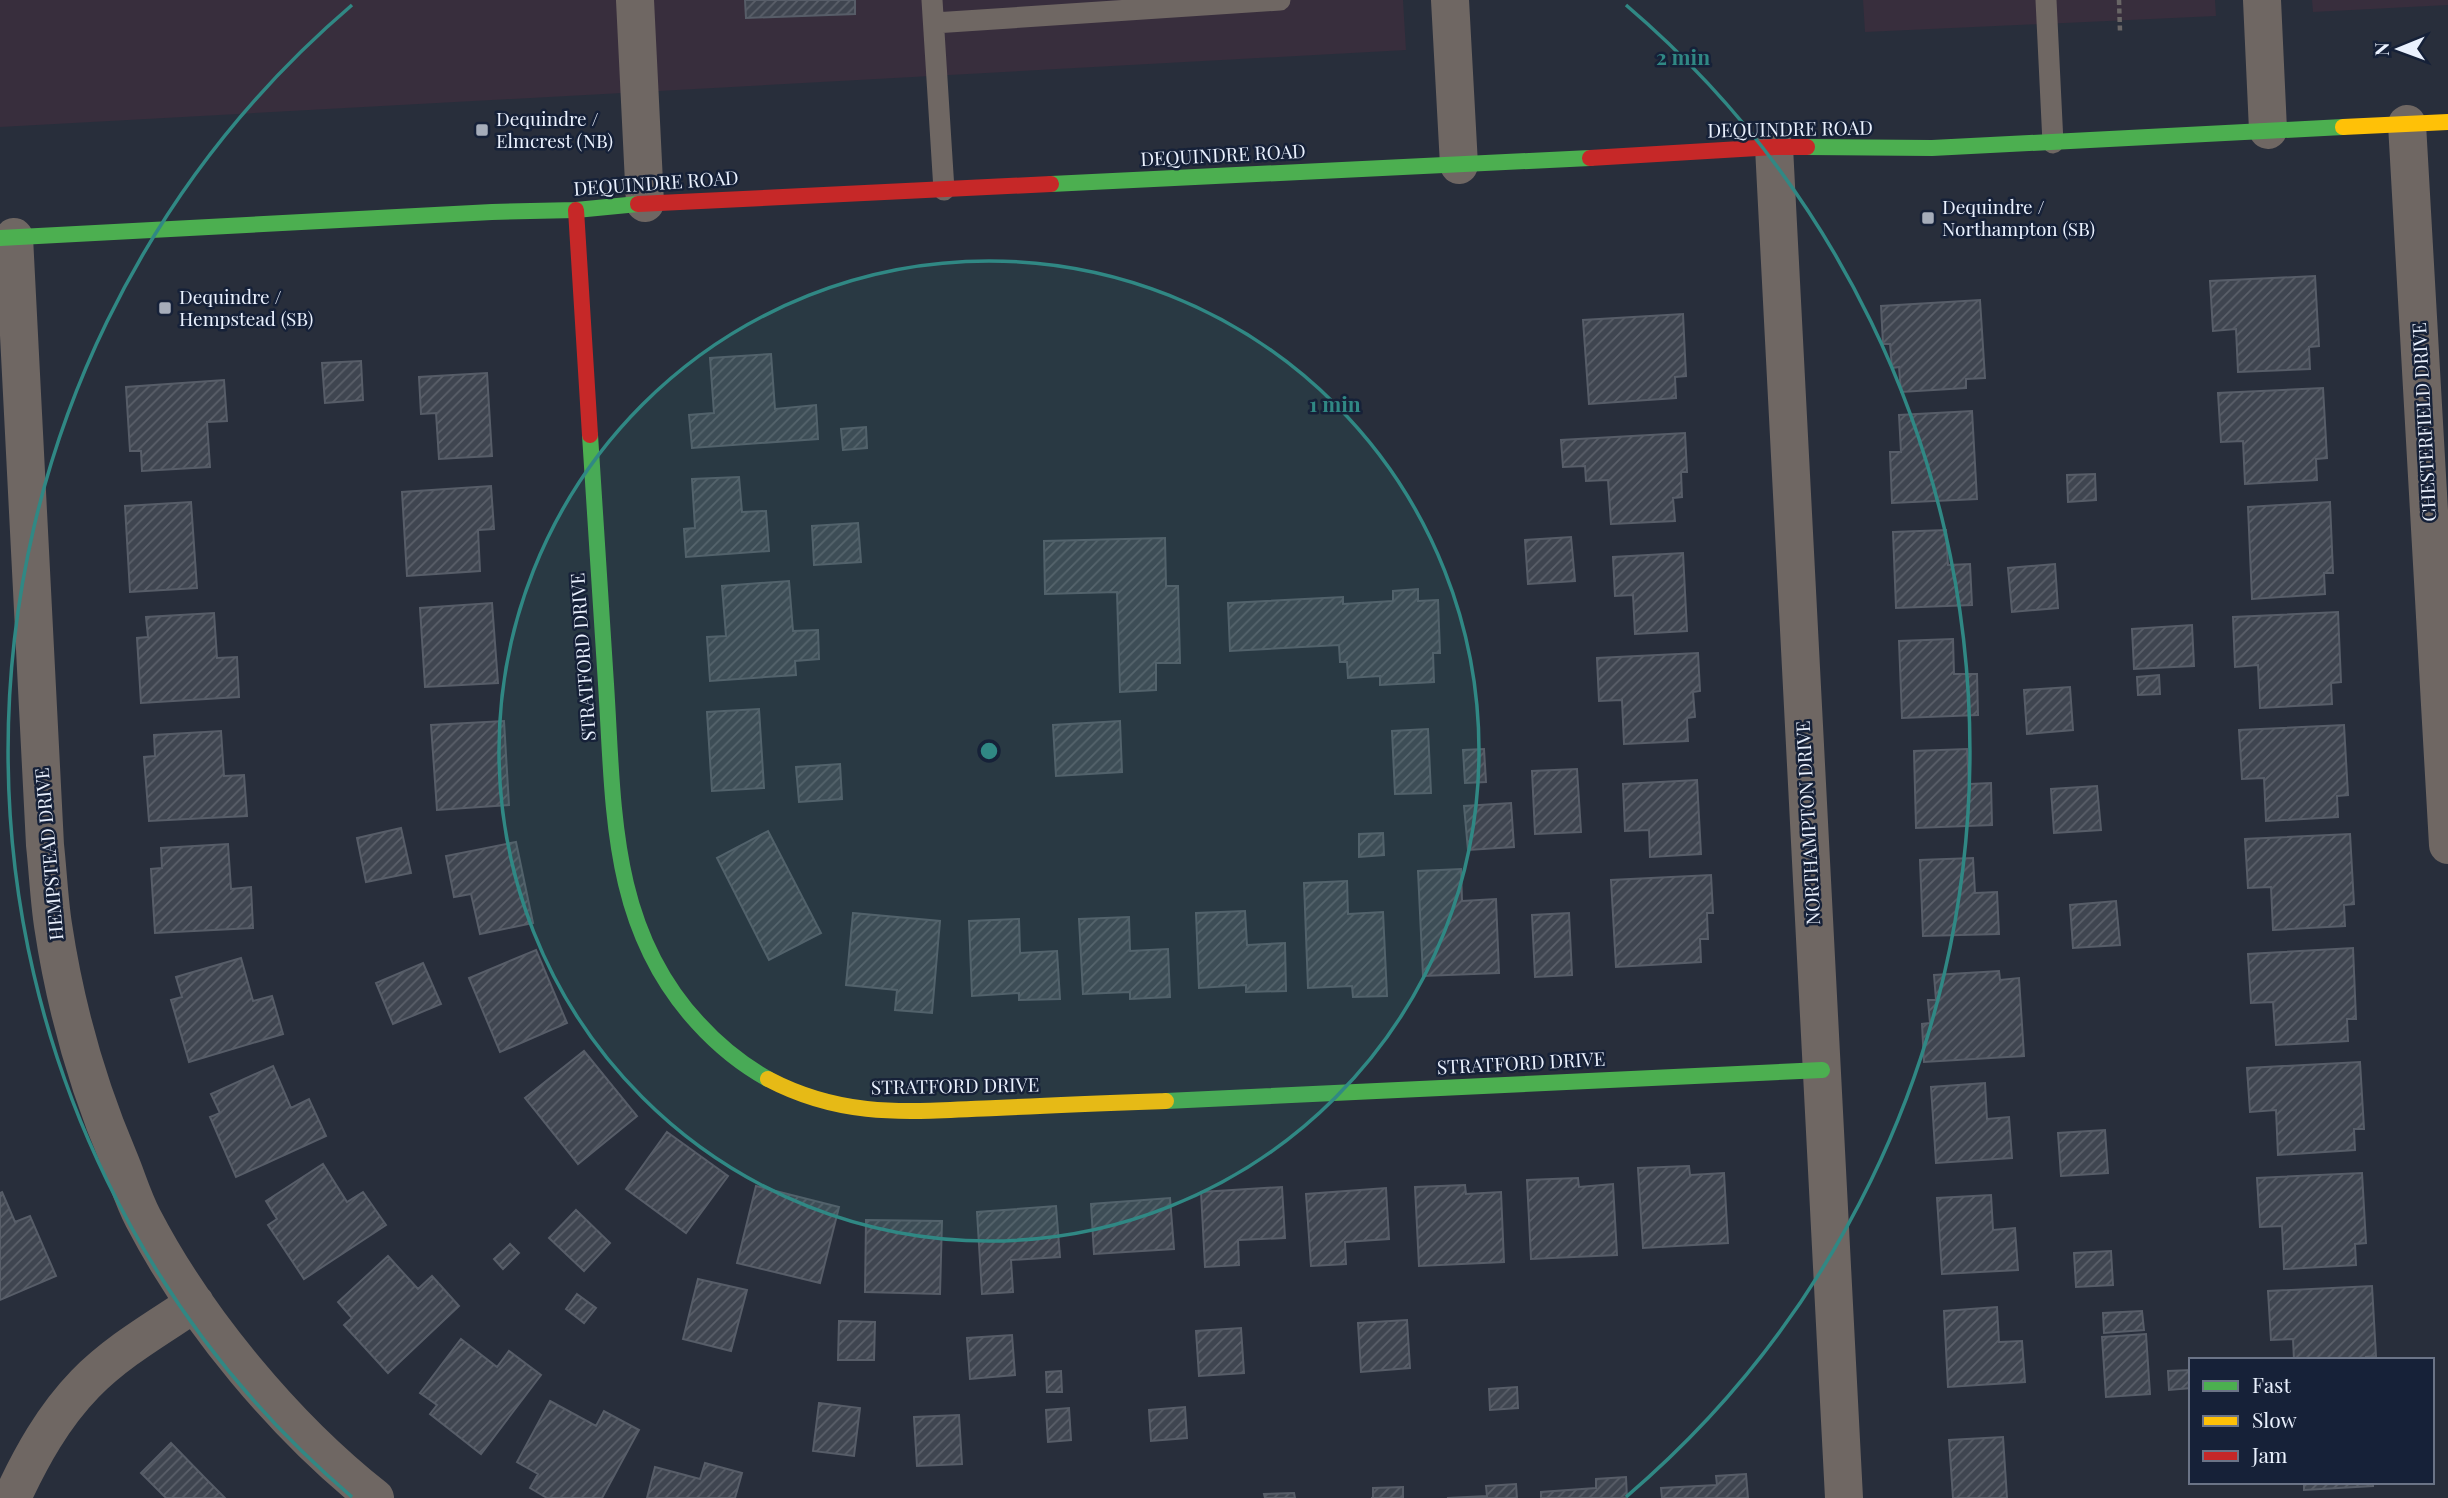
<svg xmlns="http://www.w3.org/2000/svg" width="2448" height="1498" viewBox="0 0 2448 1498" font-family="'Playfair Display',serif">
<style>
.commercial{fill:#382e3d}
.building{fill:url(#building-hatch);stroke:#575d68;stroke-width:2}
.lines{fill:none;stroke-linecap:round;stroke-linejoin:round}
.path{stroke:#696666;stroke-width:4.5;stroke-dasharray:5 3.5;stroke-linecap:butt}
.lane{stroke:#6f6763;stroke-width:21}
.street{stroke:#6f6763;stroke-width:38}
.fast{stroke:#4caf50;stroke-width:16}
.slow{stroke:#ffc107;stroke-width:16}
.jam{stroke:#c62828;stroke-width:16}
.ring{fill:none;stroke:#308884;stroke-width:3.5}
.poi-dot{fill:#a6adba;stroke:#162138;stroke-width:2.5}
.labels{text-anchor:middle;stroke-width:5;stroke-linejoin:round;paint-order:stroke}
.poi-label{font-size:19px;fill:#eaf1fe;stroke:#162138;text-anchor:start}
.street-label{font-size:19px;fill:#eaf1fe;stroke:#162138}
.centre{fill:#308884;stroke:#162138;stroke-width:3.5}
.ring-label{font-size:21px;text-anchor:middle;font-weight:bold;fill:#308884;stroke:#162138;stroke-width:5;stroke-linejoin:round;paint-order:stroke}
</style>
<defs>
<pattern id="building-hatch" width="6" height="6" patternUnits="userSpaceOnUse" patternTransform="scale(1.75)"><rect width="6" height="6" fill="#3f4550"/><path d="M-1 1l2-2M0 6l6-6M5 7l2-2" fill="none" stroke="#5b606a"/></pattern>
</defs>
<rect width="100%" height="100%" fill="#282e3b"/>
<path class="commercial" d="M 0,0 L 1403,0 L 1406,50 L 0,127 Z
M 1863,0 L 2215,0 L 2216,16 L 1865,32 Z
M 2312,0 L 2448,0 L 2448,5 L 2313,12 Z"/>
<path class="building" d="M 745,0 L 855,0 L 855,14 L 746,18 Z
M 2315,276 L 2319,346 L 2309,347 L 2310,369 L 2238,372 L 2236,329 L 2213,331 L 2210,281 Z
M 1980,300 L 1985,378 L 1966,379 L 1966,388 L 1901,392 L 1899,367 L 1892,368 L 1890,344 L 1883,344 L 1881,306 Z
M 1683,314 L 1686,376 L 1675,377 L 1676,398 L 1589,404 L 1583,320 Z
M 771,354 L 775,409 L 816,405 L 818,439 L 692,448 L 689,415 L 714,413 L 710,358 Z
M 361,361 L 363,400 L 325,403 L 322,363 Z
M 487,373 L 492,456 L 439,459 L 436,413 L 421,414 L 419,377 Z
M 224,380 L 227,421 L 207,422 L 210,467 L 142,471 L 141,451 L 130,451 L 126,387 Z
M 2323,388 L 2327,458 L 2316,459 L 2317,480 L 2245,484 L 2243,441 L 2221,442 L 2218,393 Z
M 1972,411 L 1977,499 L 1892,503 L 1890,452 L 1901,452 L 1899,415 Z
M 866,427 L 867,448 L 843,450 L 841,429 Z
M 1685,433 L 1687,472 L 1681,472 L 1682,497 L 1673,498 L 1675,521 L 1611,524 L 1608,480 L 1586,481 L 1585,466 L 1563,467 L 1561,440 Z
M 2095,474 L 2096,500 L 2068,502 L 2067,475 Z
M 739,477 L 742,512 L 766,511 L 769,551 L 686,557 L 684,529 L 695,528 L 692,479 Z
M 491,486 L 494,529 L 478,530 L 480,571 L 407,576 L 402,492 Z
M 191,502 L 197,588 L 130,592 L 125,506 Z
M 2330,502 L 2333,573 L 2324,573 L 2325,594 L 2252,599 L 2248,507 Z
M 858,523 L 861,562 L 814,565 L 812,526 Z
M 1946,530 L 1948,565 L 1970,564 L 1972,605 L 1896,608 L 1893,532 Z
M 1571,537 L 1575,581 L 1528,584 L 1525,540 Z
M 1165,538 L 1166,586 L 1178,586 L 1180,663 L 1156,663 L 1156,690 L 1120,692 L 1117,592 L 1045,594 L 1044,541 Z
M 1683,553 L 1687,631 L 1635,634 L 1633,595 L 1615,596 L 1613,557 Z
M 2055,564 L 2058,608 L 2012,612 L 2008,568 Z
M 789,581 L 793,631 L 818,630 L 819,659 L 795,661 L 796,675 L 710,681 L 707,637 L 726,636 L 722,586 Z
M 1418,589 L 1418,601 L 1438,600 L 1440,653 L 1433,653 L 1434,682 L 1380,685 L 1380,676 L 1348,678 L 1347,662 L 1340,662 L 1339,645 L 1230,651 L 1228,603 L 1343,597 L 1343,604 L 1393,601 L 1393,591 Z
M 492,603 L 498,683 L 425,687 L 420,608 Z
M 2338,612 L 2341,682 L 2331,683 L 2332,704 L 2260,708 L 2258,665 L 2235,667 L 2233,617 Z
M 214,613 L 217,658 L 237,657 L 239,697 L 141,703 L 137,638 L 148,637 L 146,617 Z
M 2192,625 L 2194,666 L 2134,669 L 2132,629 Z
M 1953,639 L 1954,674 L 1977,674 L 1978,715 L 1902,718 L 1899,641 Z
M 1698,653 L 1700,691 L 1693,692 L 1695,717 L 1687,718 L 1688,741 L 1624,744 L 1622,700 L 1599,701 L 1597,658 Z
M 2159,675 L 2160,694 L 2138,695 L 2137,677 Z
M 2070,687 L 2073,730 L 2027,734 L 2024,690 Z
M 759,709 L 764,788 L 712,791 L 707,712 Z
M 504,721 L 509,805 L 437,810 L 431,725 Z
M 1120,721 L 1122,772 L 1056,776 L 1053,725 Z
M 2344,725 L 2348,795 L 2337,796 L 2338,817 L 2266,821 L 2264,778 L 2242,779 L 2239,730 Z
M 1428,729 L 1431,793 L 1395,794 L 1392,731 Z
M 221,731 L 224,776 L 244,775 L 247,816 L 149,821 L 144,757 L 155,756 L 154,735 Z
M 1484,749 L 1486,782 L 1465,783 L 1463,750 Z
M 1967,749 L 1969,784 L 1991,783 L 1992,825 L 1916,828 L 1914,751 Z
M 840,764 L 842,799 L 799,802 L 796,767 Z
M 1577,769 L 1581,832 L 1535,834 L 1532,771 Z
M 1697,780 L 1701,854 L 1650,857 L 1649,830 L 1625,831 L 1623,784 Z
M 2097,786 L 2101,830 L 2054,833 L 2051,789 Z
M 1511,803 L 1514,847 L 1468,850 L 1464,806 Z
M 401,828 L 411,873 L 366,882 L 357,838 Z
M 768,831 L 821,933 L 769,960 L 717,858 Z
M 1383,833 L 1384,855 L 1359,857 L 1359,834 Z
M 2350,834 L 2354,904 L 2344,905 L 2345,926 L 2273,930 L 2271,887 L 2248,888 L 2245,839 Z
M 516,842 L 533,923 L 480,934 L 471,894 L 454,897 L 446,856 Z
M 228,844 L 231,889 L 251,887 L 253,928 L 155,933 L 151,869 L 162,868 L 161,848 Z
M 1973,858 L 1975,893 L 1997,892 L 1999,934 L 1923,936 L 1920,860 Z
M 1461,869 L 1462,901 L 1496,899 L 1499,973 L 1423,976 L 1418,871 Z
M 1711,875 L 1713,913 L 1707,913 L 1708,939 L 1700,939 L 1701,962 L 1616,967 L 1611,880 Z
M 1347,881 L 1348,914 L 1383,912 L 1387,996 L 1353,997 L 1352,986 L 1308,988 L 1304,883 Z
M 2116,901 L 2120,945 L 2073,948 L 2070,905 Z
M 1245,911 L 1247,945 L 1285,943 L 1286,991 L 1246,992 L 1246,985 L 1199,988 L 1196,913 Z
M 853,913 L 940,921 L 932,1013 L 895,1010 L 897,990 L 846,985 Z
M 1569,913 L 1572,975 L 1535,977 L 1532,915 Z
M 1129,917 L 1130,951 L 1168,949 L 1170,997 L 1130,999 L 1130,992 L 1083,994 L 1079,919 Z
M 1019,919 L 1020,953 L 1057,951 L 1060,999 L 1019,1000 L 1019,993 L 972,996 L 969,921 Z
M 2353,948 L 2356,1019 L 2347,1019 L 2348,1041 L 2276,1045 L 2273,1002 L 2251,1003 L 2248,954 Z
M 536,950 L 567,1023 L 500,1052 L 469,978 Z
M 241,958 L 253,1001 L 272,996 L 283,1034 L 189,1062 L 171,1000 L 182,997 L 176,977 Z
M 423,963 L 441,1004 L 393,1024 L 376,983 Z
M 1999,971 L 2000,980 L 2019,978 L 2024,1056 L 1924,1062 L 1922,1024 L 1930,1023 L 1928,1000 L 1936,1000 L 1934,975 Z
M 584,1051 L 637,1116 L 578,1164 L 525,1098 Z
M 2360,1062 L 2364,1129 L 2354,1129 L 2355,1150 L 2278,1155 L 2276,1110 L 2250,1112 L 2247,1068 Z
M 273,1066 L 291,1108 L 309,1099 L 326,1136 L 236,1177 L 210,1117 L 220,1113 L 211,1094 Z
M 1985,1083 L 1987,1119 L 2009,1117 L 2012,1158 L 1936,1163 L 1931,1087 Z
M 2105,1130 L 2108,1173 L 2061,1176 L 2058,1133 Z
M 667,1132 L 728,1176 L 686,1233 L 626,1189 Z
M 323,1164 L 347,1202 L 363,1192 L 386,1225 L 304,1279 L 268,1225 L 277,1219 L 266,1201 Z
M 1689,1166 L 1690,1175 L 1724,1173 L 1728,1243 L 1643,1248 L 1638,1168 Z
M 2362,1173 L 2366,1243 L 2355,1244 L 2356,1265 L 2284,1269 L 2282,1226 L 2260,1227 L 2257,1178 Z
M 1578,1178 L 1579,1187 L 1613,1184 L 1617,1255 L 1531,1259 L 1527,1180 Z
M 1465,1185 L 1466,1194 L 1501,1192 L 1504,1262 L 1419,1266 L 1415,1187 Z
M 756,1186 L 839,1207 L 820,1283 L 737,1263 Z
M 1282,1187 L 1285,1238 L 1238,1240 L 1239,1265 L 1205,1267 L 1201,1192 Z
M 1386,1188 L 1389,1239 L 1345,1242 L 1346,1264 L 1311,1266 L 1306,1194 Z
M 2,1192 L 15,1222 L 30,1216 L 56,1276 L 0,1300 L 0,1193 Z
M 1991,1195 L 1993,1230 L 2015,1228 L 2018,1270 L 1942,1274 L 1937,1198 Z
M 1170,1198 L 1174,1249 L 1094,1254 L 1091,1204 Z
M 1056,1206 L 1060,1257 L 1011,1260 L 1013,1292 L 982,1294 L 977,1212 Z
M 576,1210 L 610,1243 L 584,1271 L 549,1238 Z
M 866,1220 L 942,1221 L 940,1294 L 865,1292 Z
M 510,1244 L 519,1253 L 503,1269 L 494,1259 Z
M 2111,1251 L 2113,1285 L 2076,1287 L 2074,1253 Z
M 388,1256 L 418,1289 L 432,1276 L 459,1306 L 388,1373 L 344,1325 L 352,1318 L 338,1302 Z
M 698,1279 L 747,1290 L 731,1351 L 683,1339 Z
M 2372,1286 L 2376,1356 L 2366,1357 L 2366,1360 L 2294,1360 L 2293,1339 L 2271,1340 L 2268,1291 Z
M 577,1294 L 596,1308 L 584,1323 L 566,1309 Z
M 1997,1307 L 1999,1342 L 2022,1341 L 2025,1382 L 1948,1387 L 1944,1311 Z
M 2142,1311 L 2144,1330 L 2104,1333 L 2103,1313 Z
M 1407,1320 L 1410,1368 L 1361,1372 L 1358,1323 Z
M 839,1321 L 875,1322 L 874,1360 L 838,1360 Z
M 1241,1328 L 1244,1373 L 1199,1376 L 1196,1331 Z
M 2146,1334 L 2150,1394 L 2106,1397 L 2102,1337 Z
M 1012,1335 L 1015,1375 L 970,1379 L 967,1338 Z
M 461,1339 L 497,1367 L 509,1351 L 541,1375 L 481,1454 L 430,1414 L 437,1405 L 420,1393 Z
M 2191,1370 L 2191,1388 L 2169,1390 L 2168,1371 Z
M 1061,1371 L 1062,1392 L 1047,1392 L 1046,1372 Z
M 1517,1387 L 1518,1408 L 1490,1410 L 1489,1389 Z
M 550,1401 L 596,1426 L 604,1411 L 639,1430 L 602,1498 L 547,1498 L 530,1488 L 538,1474 L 517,1462 Z
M 819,1403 L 860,1408 L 854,1456 L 813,1451 Z
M 1185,1407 L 1187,1438 L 1151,1441 L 1149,1410 Z
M 1069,1408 L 1071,1440 L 1048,1442 L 1046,1410 Z
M 959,1415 L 962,1464 L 917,1466 L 914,1417 Z
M 2003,1437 L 2007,1498 L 1953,1498 L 1949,1440 Z
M 171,1443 L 206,1479 L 225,1498 L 166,1498 L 141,1473 Z
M 705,1463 L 742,1473 L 735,1498 L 647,1498 L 655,1467 L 700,1479 Z
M 1746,1474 L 1748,1498 L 1662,1498 L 1661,1488 L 1717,1485 L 1716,1476 Z
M 1626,1477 L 1627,1498 L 1541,1498 L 1541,1492 L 1596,1488 L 1596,1479 Z
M 2304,1482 L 2373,1482 L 2373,1486 L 2304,1490 Z
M 1516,1484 L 1517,1498 L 1447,1498 L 1487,1496 L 1486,1486 Z
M 1403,1487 L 1403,1498 L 1371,1498 L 1373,1498 L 1373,1488 Z
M 1294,1493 L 1295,1498 L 1265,1498 L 1264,1494 Z"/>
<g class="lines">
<path class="path" d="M 2119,0 L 2120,31"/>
<path class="lane" d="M 932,0 L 944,190
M 2046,0 L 2053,143
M 934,23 L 1280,0"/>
<path class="street" d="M 635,0 L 645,203
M 1450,0 L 1459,165
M 2262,0 L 2268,130
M 2407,124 L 2448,845
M 1774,147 L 1844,1498
M 14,237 L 45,845 C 48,872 49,899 53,925 C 65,1005 87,1084 119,1159 C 127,1178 133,1199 143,1218 C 196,1320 285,1427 375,1498
M 12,1498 C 31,1457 53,1417 85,1384 C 117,1351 158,1328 195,1303"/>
<path class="fast" d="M 1807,147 L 1932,148 L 2343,127
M 1051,184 L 1590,158
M 0,238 L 492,212 L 576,210 L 638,204
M 590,435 C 596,518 601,601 606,684 C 614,806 609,927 698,1023 C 718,1045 741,1064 768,1079
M 1166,1101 L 1822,1070"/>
<path class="slow" d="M 2343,127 L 2448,122
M 768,1079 C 846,1120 912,1111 996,1108 C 1053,1105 1110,1103 1166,1101"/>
<path class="jam" d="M 1590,158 L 1774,147 L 1807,147
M 638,204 L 1051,184
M 576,210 L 590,435"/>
</g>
<circle cx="989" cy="751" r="490" fill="#308884" fill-opacity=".12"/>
<g class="ring">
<circle cx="989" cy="751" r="490"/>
<path d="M352 1497A981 981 0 0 1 352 5M1626 5A981 981 0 0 1 1626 1497"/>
</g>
<g class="poi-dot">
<rect x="475" y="123" width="14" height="14" rx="3.5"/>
<rect x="1921" y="211" width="14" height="14" rx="3.5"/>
<rect x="158" y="301" width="14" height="14" rx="3.5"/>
</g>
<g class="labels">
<g class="poi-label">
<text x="496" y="126">Dequindre /<tspan x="496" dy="22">Elmcrest (NB)</tspan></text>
<text x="1942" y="214">Dequindre /<tspan x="1942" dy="22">Northampton (SB)</tspan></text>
<text x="179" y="304">Dequindre /<tspan x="179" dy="22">Hempstead (SB)</tspan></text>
</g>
<g class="street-label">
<text transform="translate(1790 129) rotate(-1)" y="7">DEQUINDRE ROAD</text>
<text transform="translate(1223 155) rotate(-3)" y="7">DEQUINDRE ROAD</text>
<text transform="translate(656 183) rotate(-4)" y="7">DEQUINDRE ROAD</text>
<text transform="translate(2424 422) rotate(-93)" y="7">CHESTERFIELD DRIVE</text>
<text transform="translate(583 657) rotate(-94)" y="7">STRATFORD DRIVE</text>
<text transform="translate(1808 823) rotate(-93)" y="7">NORTHAMPTON DRIVE</text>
<text transform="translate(49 854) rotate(-95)" y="7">HEMPSTEAD DRIVE</text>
<text transform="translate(1521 1063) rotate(-3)" y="7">STRATFORD DRIVE</text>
<text transform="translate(955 1086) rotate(-1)" y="7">STRATFORD DRIVE</text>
</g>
</g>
<circle cx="989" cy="751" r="10" class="centre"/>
<g class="ring-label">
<text x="1683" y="65">2 min</text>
<text x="1335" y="412">1 min</text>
</g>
<rect x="2189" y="1358" width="245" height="126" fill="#162138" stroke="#6b7487" stroke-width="2"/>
<rect x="2203" y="1381" width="35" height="10" fill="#4caf50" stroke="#6b7487" stroke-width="2"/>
<text x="2252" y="1393" font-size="21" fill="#eaf1fe">Fast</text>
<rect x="2203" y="1416" width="35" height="10" fill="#ffc107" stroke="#6b7487" stroke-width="2"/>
<text x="2252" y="1428" font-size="21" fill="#eaf1fe">Slow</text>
<rect x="2203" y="1451" width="35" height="10" fill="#c62828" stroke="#6b7487" stroke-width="2"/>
<text x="2252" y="1463" font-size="21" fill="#eaf1fe">Jam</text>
<g transform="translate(2399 49) rotate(269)" stroke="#162138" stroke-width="5" paint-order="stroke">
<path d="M0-5L12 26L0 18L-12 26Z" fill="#eaf1fe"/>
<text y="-10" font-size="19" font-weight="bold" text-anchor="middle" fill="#eaf1fe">N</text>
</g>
</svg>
